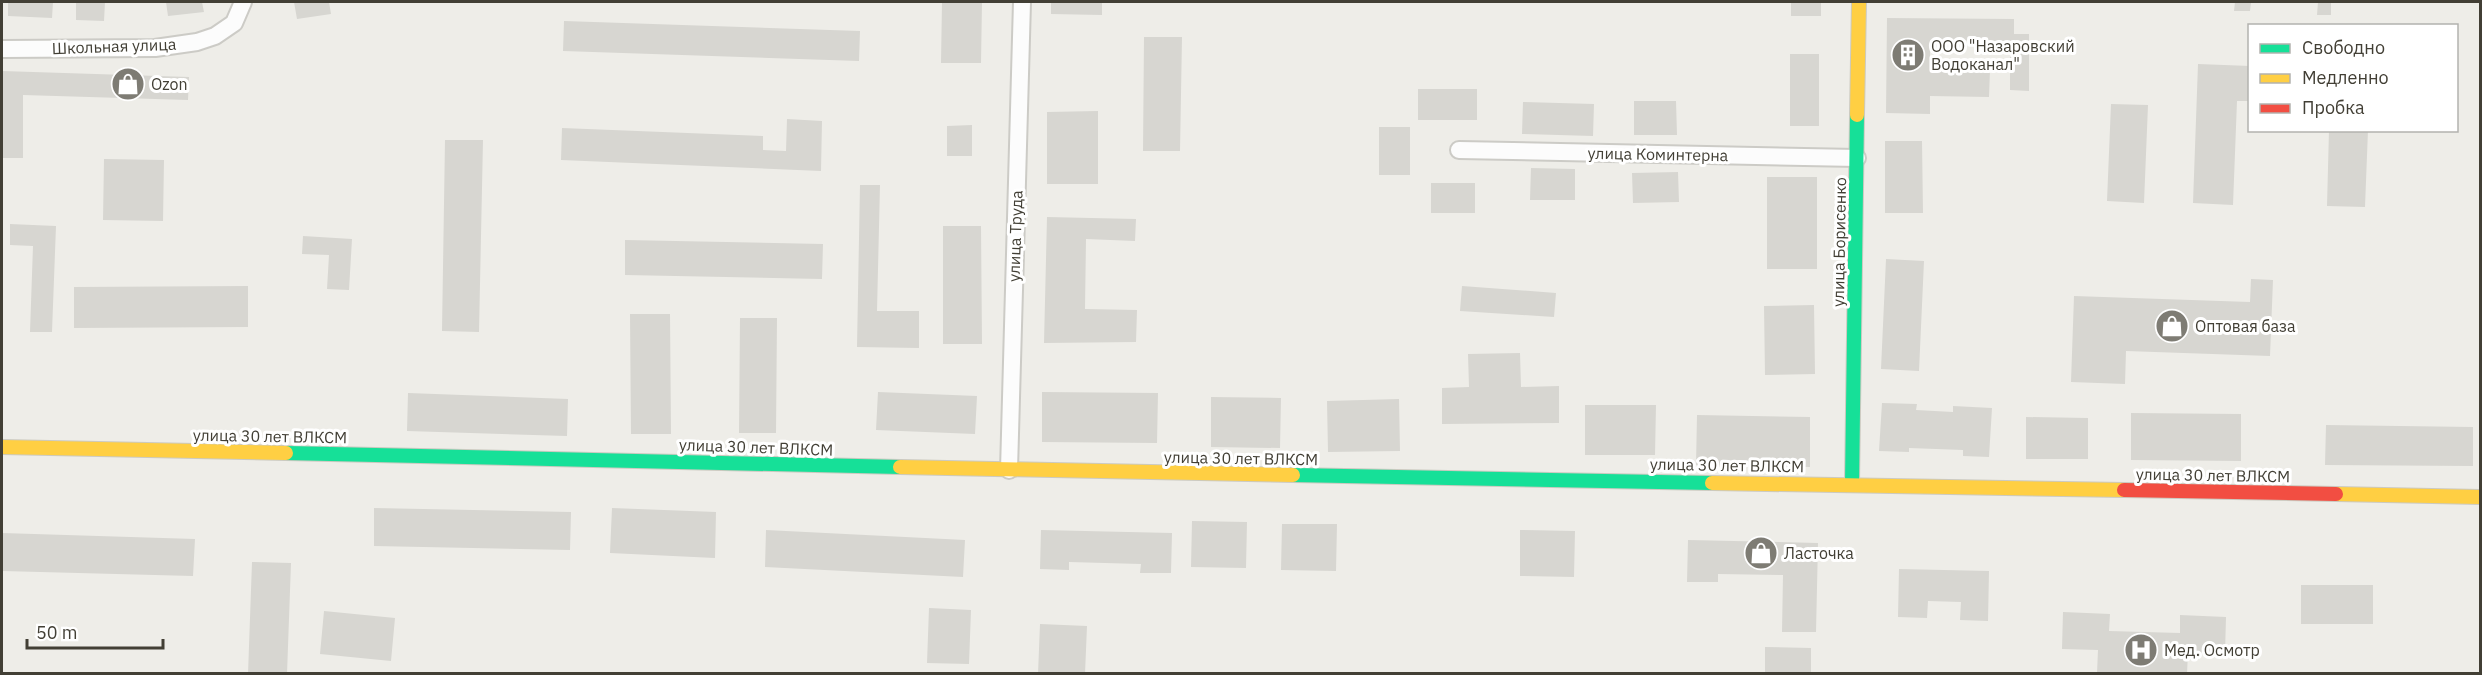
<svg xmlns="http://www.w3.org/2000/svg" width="2482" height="675" viewBox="0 0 2482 675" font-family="'IBM Plex Sans',sans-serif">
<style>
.building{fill:#d7d6d1}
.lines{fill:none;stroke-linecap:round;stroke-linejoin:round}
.street-casing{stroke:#cccbc6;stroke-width:20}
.fast-casing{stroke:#cccac0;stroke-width:16}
.slow-casing{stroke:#cccac0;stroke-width:16}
.jam-casing{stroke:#cccac0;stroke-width:16}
.street{stroke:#fcfcfc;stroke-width:16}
.fast{stroke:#16e098;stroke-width:14}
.slow{stroke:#ffcf43;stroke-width:14}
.jam{stroke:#f24e42;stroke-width:14}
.labels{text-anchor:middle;stroke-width:6;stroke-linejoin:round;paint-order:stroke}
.street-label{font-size:16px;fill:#423f35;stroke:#fff}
.poi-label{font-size:16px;fill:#423f35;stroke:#fff;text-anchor:start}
</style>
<rect width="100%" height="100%" fill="#eeede8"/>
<path class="building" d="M 8,2 L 53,2 L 52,18 L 8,16 Z
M 76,2 L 105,2 L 104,21 L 76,20 Z
M 166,2 L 202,2 L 204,12 L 168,16 Z
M 294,2 L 329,2 L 331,14 L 297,19 Z
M 942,2 L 982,2 L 981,63 L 941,63 Z
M 1051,2 L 1102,2 L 1102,15 L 1051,14 Z
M 1791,2 L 1821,2 L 1821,16 L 1791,16 Z
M 2235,2 L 2251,2 L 2250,11 L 2234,11 Z
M 2318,2 L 2331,2 L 2331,15 L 2317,15 Z
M 1887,18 L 2014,19 L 2014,34 L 2029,34 L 2029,91 L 2010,90 L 2010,41 L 1930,40 L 1930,70 L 1990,70 L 1989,97 L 1930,96 L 1930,114 L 1886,113 Z
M 564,21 L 860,31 L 859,61 L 563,51 Z
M 1144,37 L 1182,37 L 1180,151 L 1143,151 Z
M 1790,54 L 1819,54 L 1819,126 L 1790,126 Z
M 2198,64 L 2250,66 L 2250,101 L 2237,101 L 2233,205 L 2193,203 Z
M 2,71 L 189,77 L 188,100 L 23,95 L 23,158 L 2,158 Z
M 1418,89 L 1477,89 L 1477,120 L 1418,120 Z
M 1634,101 L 1676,101 L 1677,135 L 1634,135 Z
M 1523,102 L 1594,104 L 1593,136 L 1522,134 Z
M 2111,104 L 2148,105 L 2144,203 L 2107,201 Z
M 1098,111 L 1098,184 L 1047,184 L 1047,112 Z
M 787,119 L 822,121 L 821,171 L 561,160 L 562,128 L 763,136 L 763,150 L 786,151 Z
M 972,125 L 972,156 L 947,156 L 947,126 Z
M 1379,127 L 1410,127 L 1410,175 L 1379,175 Z
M 2329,130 L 2368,130 L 2365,207 L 2327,206 Z
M 445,140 L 483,140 L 479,332 L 442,331 Z
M 1885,141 L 1922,141 L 1923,213 L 1885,213 Z
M 104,159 L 164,160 L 163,221 L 103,220 Z
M 1531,168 L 1575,169 L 1575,200 L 1530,200 Z
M 1678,172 L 1679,202 L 1633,203 L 1632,173 Z
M 1767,177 L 1817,177 L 1817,269 L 1767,269 Z
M 1431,183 L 1475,183 L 1475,213 L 1431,213 Z
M 860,185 L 880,185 L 877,311 L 919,311 L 919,348 L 857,347 Z
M 1047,217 L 1136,219 L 1135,241 L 1086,239 L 1085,309 L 1137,310 L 1136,342 L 1044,343 Z
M 10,224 L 56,226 L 52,332 L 30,332 L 33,246 L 10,245 Z
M 943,226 L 981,226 L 982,344 L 943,344 Z
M 303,236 L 352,239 L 349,290 L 327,289 L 329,255 L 302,254 Z
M 625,240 L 823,244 L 822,279 L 625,275 Z
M 1886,259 L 1924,261 L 1919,371 L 1881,369 Z
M 2251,279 L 2273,280 L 2270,356 L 2126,351 L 2125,384 L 2071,382 L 2074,296 L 2250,302 Z
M 248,286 L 248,327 L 74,328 L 74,287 Z
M 1462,286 L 1556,293 L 1554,317 L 1460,311 Z
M 1814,305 L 1815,374 L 1765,375 L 1764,306 Z
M 630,314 L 670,314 L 671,434 L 631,434 Z
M 740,318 L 777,318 L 776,433 L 739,433 Z
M 1520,353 L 1521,387 L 1559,386 L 1559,423 L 1442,424 L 1442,388 L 1469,387 L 1468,354 Z
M 878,392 L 977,396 L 975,434 L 876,430 Z
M 1042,392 L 1158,393 L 1157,443 L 1042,442 Z
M 408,393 L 568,399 L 567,436 L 407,431 Z
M 1211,397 L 1281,398 L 1280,448 L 1211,447 Z
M 1399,399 L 1400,451 L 1328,452 L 1327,401 Z
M 1882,403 L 1917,404 L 1916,410 L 1953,412 L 1953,406 L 1992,408 L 1989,457 L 1963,456 L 1963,450 L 1909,448 L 1909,452 L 1879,451 Z
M 1585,405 L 1656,405 L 1655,455 L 1585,455 Z
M 2131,413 L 2241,414 L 2241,461 L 2131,460 Z
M 1697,415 L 1810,417 L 1810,467 L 1696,465 Z
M 2026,417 L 2088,418 L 2088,459 L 2026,459 Z
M 2326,425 L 2473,427 L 2473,466 L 2325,465 Z
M 374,508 L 571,512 L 570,550 L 374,546 Z
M 612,508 L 716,512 L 715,558 L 610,553 Z
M 1192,521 L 1247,522 L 1246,568 L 1191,567 Z
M 1282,524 L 1337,524 L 1336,571 L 1281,570 Z
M 766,530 L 965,540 L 963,577 L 765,567 Z
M 1041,530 L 1172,533 L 1171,573 L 1140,573 L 1141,564 L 1069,562 L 1069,570 L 1040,569 Z
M 1520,530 L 1575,531 L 1574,577 L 1520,576 Z
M 2,533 L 195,539 L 193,576 L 2,571 Z
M 1688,540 L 1818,543 L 1816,632 L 1782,632 L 1783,575 L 1718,574 L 1718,582 L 1687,582 Z
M 252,562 L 291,563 L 287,674 L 248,674 Z
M 1899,569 L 1989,571 L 1988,621 L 1960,620 L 1961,602 L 1928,601 L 1927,618 L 1898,617 Z
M 2301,585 L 2373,585 L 2373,624 L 2301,624 Z
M 929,608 L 971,610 L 969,664 L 927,663 Z
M 324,611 L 395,618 L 391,661 L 320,654 Z
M 2063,612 L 2110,614 L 2109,631 L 2180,633 L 2180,615 L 2226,617 L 2225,653 L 2188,652 L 2187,674 L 2097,673 L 2098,650 L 2062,649 Z
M 1040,624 L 1087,626 L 1085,674 L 1038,674 Z
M 1765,647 L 1811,648 L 1811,674 L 1765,674 Z"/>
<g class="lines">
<defs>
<path id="street" d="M 2,49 L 155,48 L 197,42 L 215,36 L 234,23 L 243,2
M 1459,150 L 1857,158
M 1009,470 L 1022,2"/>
<path id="fast" d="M 286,453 L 900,467
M 1293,475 L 1712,483
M 1852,484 L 1857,115"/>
<path id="slow" d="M 1857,115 L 1859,2
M 2,447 L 286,453
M 900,467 L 1293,475
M 1712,483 L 2124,490
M 2336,494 L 2480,497"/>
<path id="jam" d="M 2124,490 L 2336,494"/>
</defs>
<use href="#street" class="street-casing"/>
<use href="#fast" class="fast-casing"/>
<use href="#slow" class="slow-casing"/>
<use href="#jam" class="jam-casing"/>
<use href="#street" class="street"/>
<use href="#fast" class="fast"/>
<use href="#slow" class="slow"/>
<use href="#jam" class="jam"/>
</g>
<defs>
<symbol id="building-disc" viewBox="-11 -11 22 22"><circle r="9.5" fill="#7e7c74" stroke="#fff"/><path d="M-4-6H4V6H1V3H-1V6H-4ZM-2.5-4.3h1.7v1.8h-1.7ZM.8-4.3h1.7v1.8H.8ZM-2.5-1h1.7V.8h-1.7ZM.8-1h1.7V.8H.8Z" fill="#fff"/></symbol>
<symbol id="shop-disc" viewBox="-11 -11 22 22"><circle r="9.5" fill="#7e7c74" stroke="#fff"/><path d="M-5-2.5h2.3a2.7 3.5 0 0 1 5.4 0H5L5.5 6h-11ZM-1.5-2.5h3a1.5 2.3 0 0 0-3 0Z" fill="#fff"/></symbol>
<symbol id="hospital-disc" viewBox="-11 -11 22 22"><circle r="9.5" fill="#7e7c74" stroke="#fff"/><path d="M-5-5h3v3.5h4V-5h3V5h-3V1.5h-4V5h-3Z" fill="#fff"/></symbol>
</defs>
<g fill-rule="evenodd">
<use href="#building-disc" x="1889" y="36" width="38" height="38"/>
<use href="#shop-disc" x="109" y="65" width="38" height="38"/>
<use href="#shop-disc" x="2153" y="307" width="38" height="38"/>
<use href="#shop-disc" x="1742" y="534" width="38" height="38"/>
<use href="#hospital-disc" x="2122" y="631" width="38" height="38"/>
</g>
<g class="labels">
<g class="street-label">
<text transform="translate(114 46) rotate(-2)" y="6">Школьная улица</text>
<text transform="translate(1658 154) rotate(1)" y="6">улица Коминтерна</text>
<text transform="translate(1015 236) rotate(-88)" y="6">улица Труда</text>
<text transform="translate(1839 242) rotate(-89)" y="6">улица Борисенко</text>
<text transform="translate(270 436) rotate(1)" y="6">улица 30 лет ВЛКСМ</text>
<text transform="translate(756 447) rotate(2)" y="6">улица 30 лет ВЛКСМ</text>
<text transform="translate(1241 458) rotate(1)" y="6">улица 30 лет ВЛКСМ</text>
<text transform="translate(1727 465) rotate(1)" y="6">улица 30 лет ВЛКСМ</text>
<text transform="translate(2213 475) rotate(1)" y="6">улица 30 лет ВЛКСМ</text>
</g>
<g class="poi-label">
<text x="1931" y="52">ООО "Назаровский<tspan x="1931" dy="18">Водоканал"</tspan></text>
<text x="151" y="90">Ozon</text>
<text x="2195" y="332">Оптовая база</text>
<text x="1784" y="559">Ласточка</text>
<text x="2164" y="656">Мед. Осмотр</text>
</g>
</g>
<rect width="2482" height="675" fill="none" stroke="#423f35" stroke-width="6"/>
<rect x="2248" y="24" width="210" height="108" fill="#ffffff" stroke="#b3b2ae" stroke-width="1.5"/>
<rect x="2260" y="44" width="30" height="9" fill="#16e098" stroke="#b3b2ae" stroke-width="1.5"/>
<text x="2302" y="54" font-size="18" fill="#423f35">Свободно</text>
<rect x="2260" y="74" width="30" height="9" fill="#ffcf43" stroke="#b3b2ae" stroke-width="1.5"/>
<text x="2302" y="84" font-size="18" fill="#423f35">Медленно</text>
<rect x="2260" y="104" width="30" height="9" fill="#f24e42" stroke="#b3b2ae" stroke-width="1.5"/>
<text x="2302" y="114" font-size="18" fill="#423f35">Пробка</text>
<path d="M27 639v9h136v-9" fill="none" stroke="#423f35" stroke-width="3"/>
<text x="36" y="639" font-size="18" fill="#423f35" stroke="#ffffff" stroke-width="4.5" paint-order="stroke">50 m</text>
</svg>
